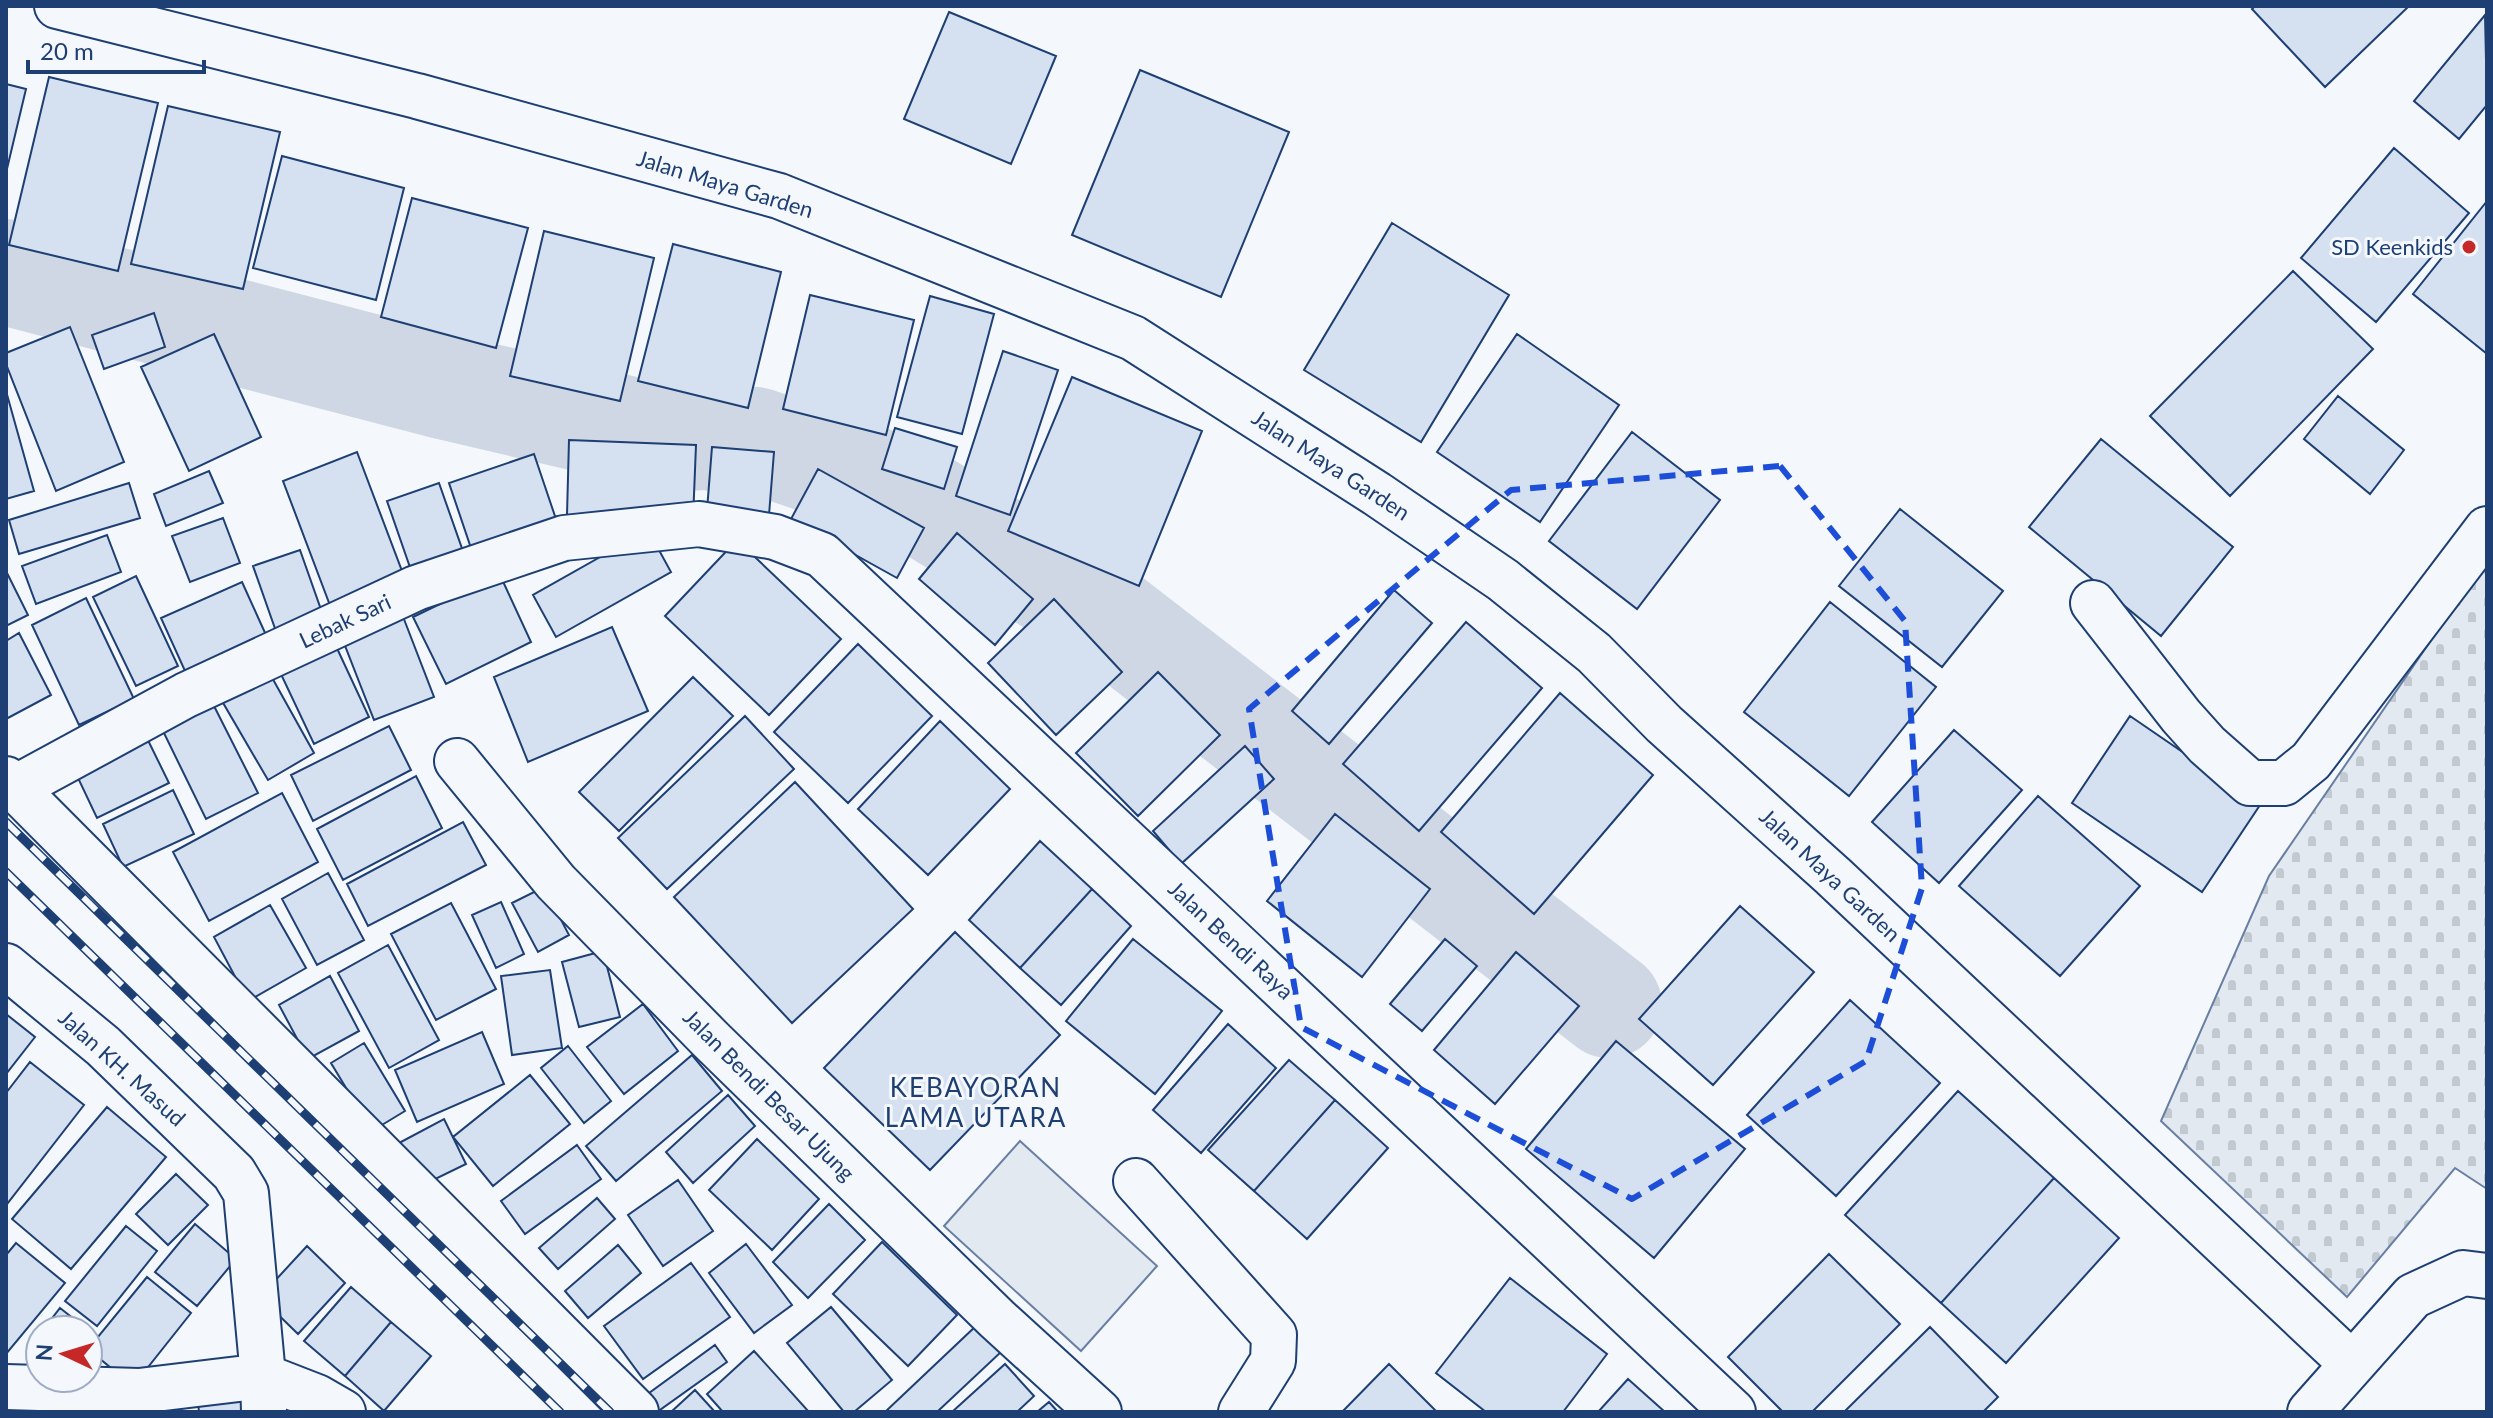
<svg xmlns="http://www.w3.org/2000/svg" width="2493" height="1418" viewBox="0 0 2493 1418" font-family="Lato,sans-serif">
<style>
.cemetery{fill:url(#cemetery-stones);stroke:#687fa3;stroke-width:2}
.garden{fill:#e3e9f0;stroke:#687fa3;stroke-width:2}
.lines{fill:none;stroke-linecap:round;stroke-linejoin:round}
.river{stroke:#cfd7e4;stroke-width:106}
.building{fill:#d5e0f0;stroke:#1d3f73;stroke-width:2}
.minor-casing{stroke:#1d3f73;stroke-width:48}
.minor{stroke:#f4f7fb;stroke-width:44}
.rail-casing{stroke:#1d3f73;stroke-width:9}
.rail{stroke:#f4f7fb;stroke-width:6;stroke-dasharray:18;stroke-linecap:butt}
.marked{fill:none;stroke:#1d4ed8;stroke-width:6;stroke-dasharray:16 10;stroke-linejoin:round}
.poi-dot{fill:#c62828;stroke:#f4f7fb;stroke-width:3}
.labels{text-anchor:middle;stroke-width:6;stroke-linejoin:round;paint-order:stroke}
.street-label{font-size:22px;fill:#1d3f73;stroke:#f4f7fb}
.poi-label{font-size:22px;fill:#1d3f73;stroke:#f4f7fb;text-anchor:end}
.quarter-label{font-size:26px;letter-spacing:2px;fill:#1d3f73;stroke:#f4f7fb}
</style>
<defs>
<pattern id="cemetery-stones" width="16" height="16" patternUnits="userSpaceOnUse" patternTransform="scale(2)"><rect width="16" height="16" fill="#e3e9f0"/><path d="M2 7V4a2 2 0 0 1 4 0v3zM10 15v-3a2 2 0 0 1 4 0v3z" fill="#c2c9d1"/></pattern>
</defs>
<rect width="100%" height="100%" fill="#f4f7fb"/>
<path class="cemetery" d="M 2487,559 L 2487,1189 L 2455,1168 L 2347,1297 L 2161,1121 L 2269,876 Z"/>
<path class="garden" d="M 1020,1141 L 1157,1266 L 1081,1351 L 944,1226 Z"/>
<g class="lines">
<path class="river" d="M 6,272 L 447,387 L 670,439 L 702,437 L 755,440 L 900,489 L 1103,614 L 1609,1005"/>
</g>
<path class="building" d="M 2255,6 L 2409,6 L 2325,87 L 2252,9 Z
M 949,12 L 1056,56 L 1011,164 L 904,119 Z
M 2485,15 L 2487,105 L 2459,139 L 2414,101 Z
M 1140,70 L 1289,132 L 1221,297 L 1072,235 Z
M 49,77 L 158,103 L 118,271 L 9,245 Z
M 6,84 L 26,89 L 6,173 Z
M 168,106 L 280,132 L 243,289 L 131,264 Z
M 2394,148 L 2469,213 L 2376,322 L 2301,258 Z
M 282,156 L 404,188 L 376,300 L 253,268 Z
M 412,198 L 528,228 L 496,348 L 381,317 Z
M 2487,201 L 2487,354 L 2413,294 Z
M 1392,223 L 1509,295 L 1421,442 L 1304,370 Z
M 544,231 L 654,258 L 620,401 L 510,376 Z
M 673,244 L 781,272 L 748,408 L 638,381 Z
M 2293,271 L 2373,349 L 2230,496 L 2150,416 Z
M 810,295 L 914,320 L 886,435 L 783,409 Z
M 930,296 L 994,314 L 962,434 L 897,417 Z
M 154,313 L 165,347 L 104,369 L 92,335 Z
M 70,327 L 124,462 L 56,491 L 6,364 L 6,353 Z
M 214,334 L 261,437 L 189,471 L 141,367 Z
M 1517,334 L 1619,405 L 1540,522 L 1437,452 Z
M 1003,351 L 1058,370 L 1010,515 L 956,496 Z
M 1072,377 L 1202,431 L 1139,586 L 1008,531 Z
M 6,391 L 34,491 L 6,499 Z
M 2338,396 L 2404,450 L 2370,494 L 2304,439 Z
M 895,428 L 957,447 L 944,489 L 882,469 Z
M 1632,432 L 1720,500 L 1637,609 L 1549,541 Z
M 2101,439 L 2233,547 L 2161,636 L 2029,527 Z
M 569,440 L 696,445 L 693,520 L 567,515 Z
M 712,447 L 774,452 L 769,515 L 707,510 Z
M 357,452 L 405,579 L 331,608 L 283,481 Z
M 534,454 L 559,528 L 474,557 L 449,483 Z
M 818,469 L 924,528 L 897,578 L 791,519 Z
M 209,471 L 223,503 L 166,526 L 154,494 Z
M 129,483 L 140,518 L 19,554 L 9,520 Z
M 439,483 L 465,557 L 413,576 L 387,501 Z
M 1900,509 L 2003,591 L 1942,667 L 1839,586 Z
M 223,518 L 240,563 L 190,582 L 172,536 Z
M 648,530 L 671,572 L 556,637 L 533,595 Z
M 957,533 L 1033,599 L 995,645 L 919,579 Z
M 107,535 L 121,572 L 36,604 L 22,566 Z
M 737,540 L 841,639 L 769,715 L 665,616 Z
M 300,550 L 325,621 L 278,637 L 253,566 Z
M 7,573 L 28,615 L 6,626 L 6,574 Z
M 500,575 L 531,642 L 446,684 L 413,617 Z
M 136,576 L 178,666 L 136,686 L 93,597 Z
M 242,582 L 271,646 L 190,682 L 161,618 Z
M 1394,590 L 1432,623 L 1329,744 L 1292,711 Z
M 86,598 L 134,699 L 79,725 L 32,625 Z
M 1054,599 L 1122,672 L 1056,735 L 988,663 Z
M 1830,602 L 1936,687 L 1849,796 L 1744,712 Z
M 402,614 L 434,697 L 374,720 L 342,638 Z
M 1466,622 L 1542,688 L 1419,831 L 1343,764 Z
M 612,627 L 648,711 L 528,762 L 494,677 Z
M 19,633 L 51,695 L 6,719 L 6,641 Z
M 335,644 L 369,717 L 314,744 L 279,670 Z
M 858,644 L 932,716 L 848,803 L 774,732 Z
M 1158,672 L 1220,735 L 1138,816 L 1076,753 Z
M 270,674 L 314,753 L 268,780 L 222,701 Z
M 693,677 L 733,716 L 619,831 L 579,792 Z
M 1560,693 L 1653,775 L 1534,914 L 1441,832 Z
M 213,704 L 258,793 L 206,819 L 162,729 Z
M 745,716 L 794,769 L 667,889 L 618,838 Z
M 2130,716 L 2260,805 L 2202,892 L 2072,803 Z
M 940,721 L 1010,789 L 928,875 L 858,809 Z
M 141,726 L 169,783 L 97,818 L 70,761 Z
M 389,726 L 411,770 L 313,821 L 291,775 Z
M 1954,730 L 2022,790 L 1939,883 L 1872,822 Z
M 1245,746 L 1274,779 L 1181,864 L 1153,831 Z
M 416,776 L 442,828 L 343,880 L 317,829 Z
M 795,782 L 913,909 L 792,1023 L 674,897 Z
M 173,790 L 194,834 L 123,867 L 103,824 Z
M 282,793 L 318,862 L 209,921 L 173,852 Z
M 2038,796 L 2140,886 L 2060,976 L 1959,886 Z
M 1335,814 L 1430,889 L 1362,977 L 1267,901 Z
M 463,822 L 486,865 L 368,926 L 347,884 Z
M 1040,841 L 1092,889 L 1020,968 L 969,920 Z
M 328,873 L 364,940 L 317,965 L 282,899 Z
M 544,887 L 569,935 L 538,952 L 512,903 Z
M 1092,889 L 1131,926 L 1061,1005 L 1020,968 Z
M 501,902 L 524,954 L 496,968 L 472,915 Z
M 451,903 L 496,989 L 436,1020 L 391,934 Z
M 270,905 L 306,968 L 248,1001 L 214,937 Z
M 1740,906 L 1814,972 L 1713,1085 L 1639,1019 Z
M 955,932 L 1060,1035 L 930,1170 L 824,1068 Z
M 1133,939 L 1222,1011 L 1155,1094 L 1066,1021 Z
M 1445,939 L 1477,966 L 1422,1031 L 1390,1004 Z
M 388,945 L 439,1040 L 389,1068 L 338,973 Z
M 603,951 L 620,1017 L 579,1027 L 562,962 Z
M 1516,952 L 1579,1006 L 1495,1104 L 1434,1050 Z
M 550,970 L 562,1048 L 512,1055 L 501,976 Z
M 330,976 L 359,1031 L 308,1059 L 279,1005 Z
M 1850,1000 L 1940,1083 L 1836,1196 L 1747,1115 Z
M 643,1004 L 678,1051 L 624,1094 L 587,1047 Z
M 6,1014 L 35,1037 L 6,1074 Z
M 1228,1024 L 1276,1068 L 1201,1153 L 1153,1110 Z
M 482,1032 L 504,1084 L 417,1122 L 395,1070 Z
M 1616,1041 L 1745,1149 L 1654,1258 L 1526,1149 Z
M 364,1043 L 405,1111 L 372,1131 L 331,1063 Z
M 568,1046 L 611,1101 L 584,1123 L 541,1068 Z
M 692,1055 L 722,1091 L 616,1181 L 586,1146 Z
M 1289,1060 L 1335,1100 L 1254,1191 L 1208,1150 Z
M 30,1062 L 84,1105 L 7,1204 L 6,1093 Z
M 530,1075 L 570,1124 L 493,1186 L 453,1137 Z
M 1958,1091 L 2054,1178 L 1941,1303 L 1845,1215 Z
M 728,1095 L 755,1126 L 693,1183 L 666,1152 Z
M 1335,1100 L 1388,1148 L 1307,1239 L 1254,1191 Z
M 107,1107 L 166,1157 L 71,1269 L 12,1219 Z
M 444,1119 L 466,1164 L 421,1186 L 399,1143 Z
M 757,1139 L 819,1199 L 772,1250 L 709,1190 Z
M 577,1145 L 601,1179 L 525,1234 L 501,1201 Z
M 176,1174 L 208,1205 L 168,1245 L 136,1214 Z
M 2054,1178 L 2119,1238 L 2006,1363 L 1941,1303 Z
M 678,1180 L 713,1231 L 663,1266 L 628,1215 Z
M 597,1198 L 615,1219 L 558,1269 L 539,1248 Z
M 829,1204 L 865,1240 L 808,1298 L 773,1262 Z
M 195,1224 L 236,1259 L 197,1306 L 155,1272 Z
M 126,1226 L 157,1251 L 97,1326 L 65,1301 Z
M 882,1242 L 957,1315 L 908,1366 L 833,1294 Z
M 16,1243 L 65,1283 L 6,1354 L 6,1255 Z
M 746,1244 L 792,1305 L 754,1333 L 709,1273 Z
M 618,1245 L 641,1273 L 588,1318 L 565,1291 Z
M 307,1246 L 345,1283 L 298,1334 L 260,1297 Z
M 1829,1254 L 1900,1324 L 1812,1412 L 1783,1412 L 1728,1357 Z
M 691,1263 L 730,1317 L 643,1379 L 604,1326 Z
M 147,1277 L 191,1313 L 133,1386 L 88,1349 Z
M 1510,1278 L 1607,1354 L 1563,1412 L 1486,1412 L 1436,1373 Z
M 351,1287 L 391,1322 L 345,1376 L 304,1341 Z
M 831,1307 L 892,1380 L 854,1412 L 844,1412 L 787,1343 Z
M 60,1308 L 88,1330 L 43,1330 Z
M 391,1322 L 431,1356 L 384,1411 L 345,1376 Z
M 977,1325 L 1001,1352 L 937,1412 L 885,1412 Z
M 1930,1327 L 1998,1397 L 1983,1412 L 1844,1412 Z
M 40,1334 L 40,1355 L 30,1347 Z
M 715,1345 L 727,1362 L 657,1412 L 645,1396 Z
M 754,1351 L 809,1412 L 723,1412 L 707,1394 Z
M 1005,1364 L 1034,1396 L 1017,1412 L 952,1412 Z
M 1389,1364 L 1437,1412 L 1342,1412 Z
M 1628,1379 L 1665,1412 L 1598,1412 Z
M 248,1387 L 251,1412 L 199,1412 L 197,1394 Z
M 695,1390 L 715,1412 L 671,1412 Z
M 1049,1402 L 1058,1412 L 1037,1412 Z"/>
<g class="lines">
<defs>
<path id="minor" d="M 57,6 L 417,96 L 779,196 L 1133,338 L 1377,494 L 1503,580 L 1594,653 L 1664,724 L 1833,876 L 2352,1364
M 2093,603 L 2181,716 L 2207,745 L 2250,783 L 2284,783 L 2311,761 L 2487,529
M 457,761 L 556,882 L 710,1039 L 997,1319 L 1099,1412
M 6,779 L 636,1412
M 15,788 L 186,695 L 416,588 L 564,538 L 699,524 L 775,537 L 822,555 L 1733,1412
M 6,966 L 103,1046 L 234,1173 L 246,1193 L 263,1376 L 264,1412
M 1136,1181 L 1274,1335 L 1273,1361 L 1241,1412
M 6,1387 L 139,1391 L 263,1376 L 317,1397 L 343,1412
M 2310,1412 L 2413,1296 L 2463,1273 L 2487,1276"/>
</defs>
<use href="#minor" class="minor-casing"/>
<use href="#minor" class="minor"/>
<defs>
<path id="rail" d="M 6,822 L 610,1412
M 6,872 L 560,1412"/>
</defs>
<use href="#rail" class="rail-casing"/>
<use href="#rail" class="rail"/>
</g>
<path class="marked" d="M 1780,466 L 1905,621 L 1922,888 L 1866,1061 L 1632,1199 L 1301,1027 L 1249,709 L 1511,490 Z"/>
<circle class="poi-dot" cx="2469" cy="247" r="8"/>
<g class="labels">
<g class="street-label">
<text transform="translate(725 184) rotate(17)" y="8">Jalan Maya Garden</text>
<text transform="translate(1331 465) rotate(33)" y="8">Jalan Maya Garden</text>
<text transform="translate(345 621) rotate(-25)" y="8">Lebak Sari</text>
<text transform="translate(1830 875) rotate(43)" y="8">Jalan Maya Garden</text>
<text transform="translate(1231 940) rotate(43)" y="8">Jalan Bendi Raya</text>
<text transform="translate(122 1068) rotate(42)" y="8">Jalan KH. Masud</text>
<text transform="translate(769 1095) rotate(45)" y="8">Jalan Bendi Besar Ujung</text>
</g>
<g class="poi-label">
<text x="2453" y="255">SD Keenkids</text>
</g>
<g class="quarter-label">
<text x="976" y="1097">KEBAYORAN<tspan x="976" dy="30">LAMA UTARA</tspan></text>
</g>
</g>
<rect width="2493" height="1418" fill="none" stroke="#1d3f73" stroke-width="16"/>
<g transform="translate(64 1354) rotate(274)"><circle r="38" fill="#f4f7fb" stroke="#9eadc5" stroke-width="2"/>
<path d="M0-6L14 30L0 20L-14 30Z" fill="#c62828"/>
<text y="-12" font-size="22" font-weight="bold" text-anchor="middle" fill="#1d3f73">N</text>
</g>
<path d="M28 60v12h176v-12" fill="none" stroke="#1d3f73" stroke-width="4"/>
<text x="40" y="60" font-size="24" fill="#1d3f73" stroke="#f4f7fb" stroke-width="6" paint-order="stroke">20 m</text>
</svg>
